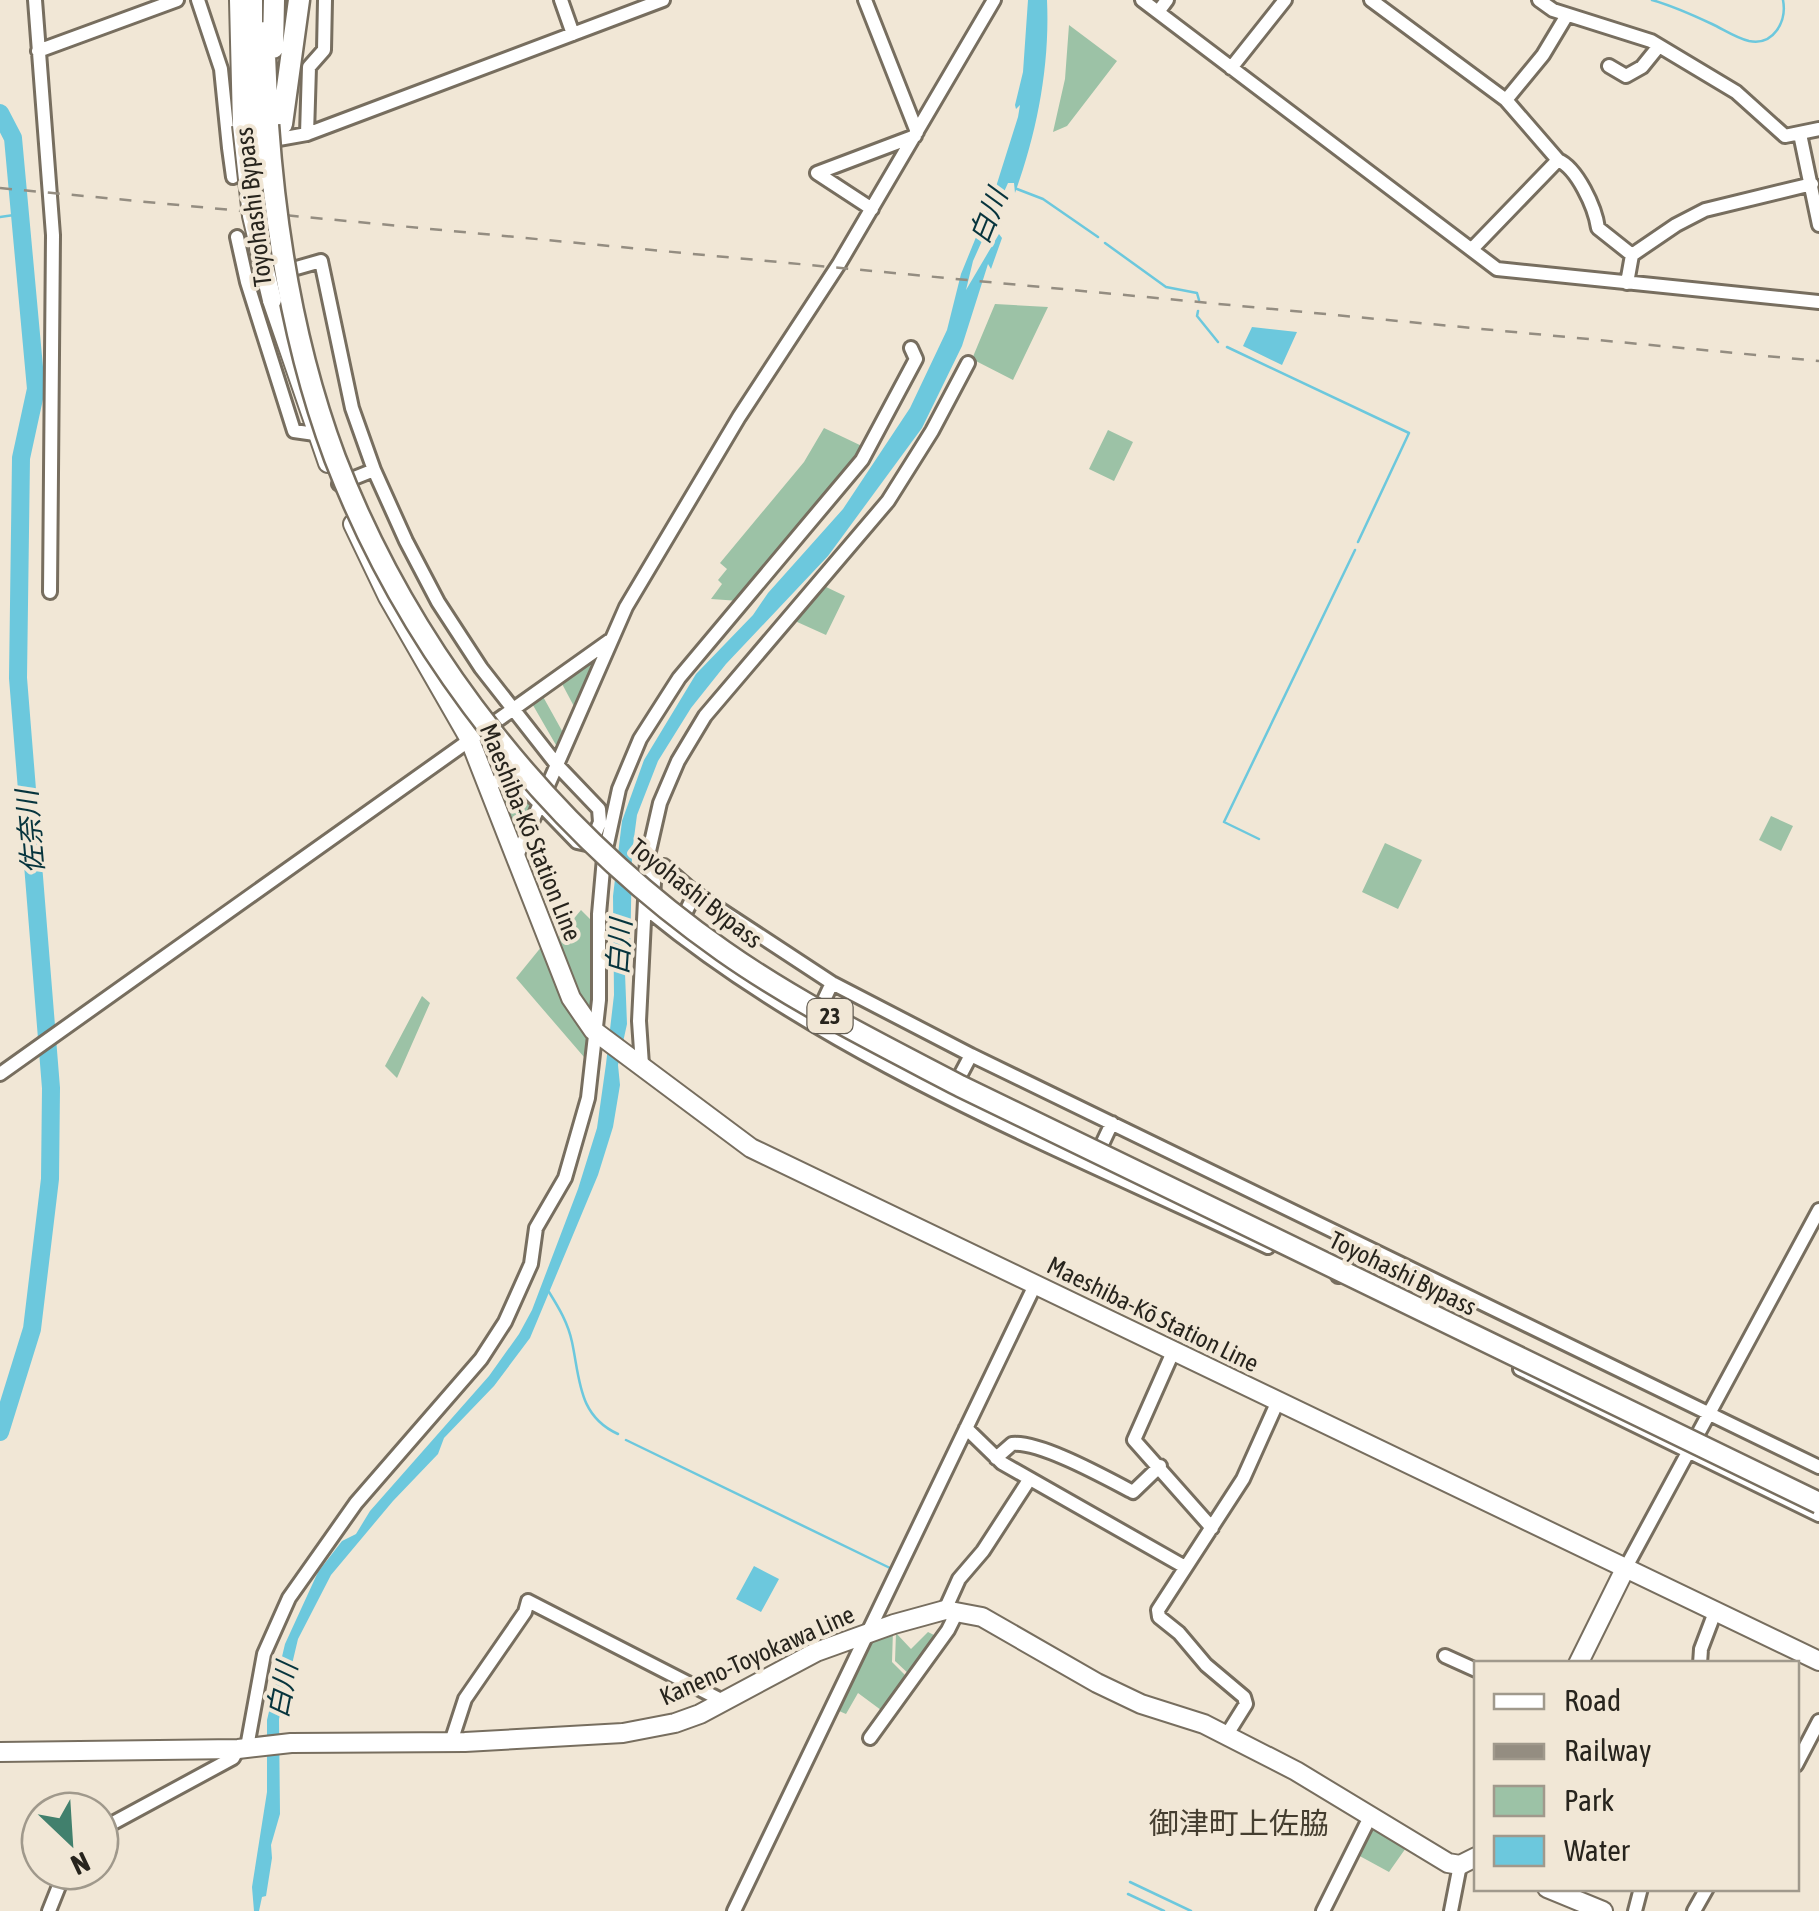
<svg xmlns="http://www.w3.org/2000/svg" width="1819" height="1911" viewBox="0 0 1819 1911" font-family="'Asap Condensed','Noto Sans JP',sans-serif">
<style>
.green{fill:#9cc2a6}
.water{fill:#6cc8dd}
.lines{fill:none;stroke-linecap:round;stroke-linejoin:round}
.stream{stroke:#6cc8dd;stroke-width:2.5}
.river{stroke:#6cc8dd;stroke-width:18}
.minor-casing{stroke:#776e5f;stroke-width:18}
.secondary-casing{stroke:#776e5f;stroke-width:22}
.trunk-casing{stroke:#776e5f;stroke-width:25}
.minor{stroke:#fff;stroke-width:12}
.secondary{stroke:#fff;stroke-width:18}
.trunk{stroke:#fff;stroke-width:20}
.rail{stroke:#948d81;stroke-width:2.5;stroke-dasharray:12 12;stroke-linecap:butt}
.secondary-bridge-casing{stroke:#776e5f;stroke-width:22;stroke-linecap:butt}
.trunk-bridge-casing{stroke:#776e5f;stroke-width:25;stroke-linecap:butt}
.secondary-bridge{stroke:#fff;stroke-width:18}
.trunk-bridge{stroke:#fff;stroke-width:20}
.labels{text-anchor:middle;stroke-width:8;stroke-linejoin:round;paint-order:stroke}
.shield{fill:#f1e7d6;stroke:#645e54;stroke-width:2.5}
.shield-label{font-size:22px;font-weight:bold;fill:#27241d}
.street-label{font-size:25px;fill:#27241d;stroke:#f1e7d6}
.water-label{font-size:28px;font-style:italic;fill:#06343d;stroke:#f1e7d6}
.quarter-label{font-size:30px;fill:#453e30;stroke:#f1e7d6}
</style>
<rect width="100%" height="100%" fill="#f1e7d6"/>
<path class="green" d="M 1069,25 L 1117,61 L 1067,126 L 1053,132 L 1065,79 Z
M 995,304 L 1048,307 L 1013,380 L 972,359 Z
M 824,428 L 864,447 L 740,601 L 711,599 L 722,584 L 718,580 L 727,569 L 720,563 L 804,462 Z
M 1108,430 L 1133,442 L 1114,481 L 1089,469 Z
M 824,586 L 845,596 L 826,635 L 795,621 Z
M 603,649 L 577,712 L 560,680 Z
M 541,693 L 566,738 L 560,752 L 530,700 Z
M 511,790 L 534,809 L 519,843 L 501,797 Z
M 1771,816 L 1793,826 L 1781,851 L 1759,840 Z
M 1385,843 L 1422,860 L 1398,909 L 1362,892 Z
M 581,910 L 592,921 L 597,1000 L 594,1017 L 582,1002 L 557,939 Z
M 542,946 L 571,1014 L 590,1035 L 584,1057 L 516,978 Z
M 422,996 L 430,1003 L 397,1078 L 385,1066 Z
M 893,1630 L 892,1662 L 909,1679 L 885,1713 L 858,1693 L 846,1714 L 839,1711 L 875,1636 Z
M 928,1632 L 938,1637 L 911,1676 L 895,1661 L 896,1633 L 911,1649 Z
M 1373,1825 L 1408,1845 L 1389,1872 L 1356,1854 Z"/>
<path class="water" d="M 1028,0 L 1047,0 C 1050,66 1037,132 1015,193 L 1014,183 L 1008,183 L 973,261 L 966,290 L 999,234 L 1002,238 L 991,269 L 988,264 L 962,346 L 922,428 L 828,556 L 726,664 L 691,708 L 658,761 L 637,815 L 632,853 L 630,961 L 625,973 L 627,1024 L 618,1065 L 620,1085 L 613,1127 L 598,1175 L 530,1338 L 494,1386 L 444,1438 L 438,1454 L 393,1501 L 331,1575 L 298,1639 L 279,1719 L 280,1814 L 271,1845 L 272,1858 L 266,1896 L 262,1897 L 259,1911 L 254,1911 L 252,1887 L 267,1792 L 267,1720 L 285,1644 L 318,1572 L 342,1541 L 356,1534 L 370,1511 L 489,1376 L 519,1334 L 532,1310 L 578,1189 L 597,1128 L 606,1064 L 614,995 L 613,896 L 622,821 L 644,760 L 696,674 L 753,615 L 768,593 L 843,509 L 910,408 L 947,330 L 961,274 L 994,193 L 1018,117 L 1020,105 L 1016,109 L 1015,105 L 1023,72 Z
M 1252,327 L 1297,332 L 1282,365 L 1243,346 Z
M 754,1566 L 779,1579 L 761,1612 L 736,1599 Z"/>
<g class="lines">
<path class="stream" d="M 1652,0 C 1673,6 1693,15 1712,24 C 1723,29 1736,38 1749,41 C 1774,46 1787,21 1783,0
M 1017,189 L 1043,199 L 1098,237
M 0,217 L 21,214
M 1105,243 L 1166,287 L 1197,293 L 1199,300
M 1198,311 L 1197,316 L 1218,342
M 1227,347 L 1409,433 L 1358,542
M 1259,839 L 1224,822 L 1355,550
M 549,1292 C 559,1308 568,1323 572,1342 C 580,1379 578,1416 618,1434
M 626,1440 L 892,1569
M 763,1865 L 819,1749
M 1130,1882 L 1191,1911
M 1128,1894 L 1164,1911
M 741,1911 L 760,1873"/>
<path class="river" d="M 0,113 L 13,138 L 36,389 L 21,458 L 18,678 L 51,1088 L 50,1179 L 32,1329 L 0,1432"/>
<defs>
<path id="minor" d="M 35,0 L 53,235 L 50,592
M 198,0 L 221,69 L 229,148 L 307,134 L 309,67 L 324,50 L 325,0
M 561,0 L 573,34
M 865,0 L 917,132
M 1142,0 L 1497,269 L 1819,302
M 1371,0 L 1506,100 L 1558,160 L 1472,249
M 1539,0 L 1553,10 L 1651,41 L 1736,92 L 1785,136 L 1819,129
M 1158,12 L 1167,0
M 38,51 L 177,0
M 1609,66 L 1626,76 L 1642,67 L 1659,46
M 1231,68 L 1285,0
M 1506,100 L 1543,55 L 1567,15
M 307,134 L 663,0
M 1800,134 L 1819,225
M 229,148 L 233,177
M 1558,160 C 1577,168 1595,207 1598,228 L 1632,255
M 817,173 L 915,136
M 817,173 L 872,209
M 237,237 L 247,282
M 1627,283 L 1632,255 L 1676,225 L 1705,210 L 1812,184
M 315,434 L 294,431 L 247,282 L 321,261 L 352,408 L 374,470 L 406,541 L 438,602 L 481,668 L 557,765 L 599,809 L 600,822 L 591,845 L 577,842 L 517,780 L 504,778 L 489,785
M 339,484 L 374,470
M 517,856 L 626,607 L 739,417 L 839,264 L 994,0
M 679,926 L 695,893
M 816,1017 L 832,983
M 642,1065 L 639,1021 L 647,860 L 660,803 L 678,761 L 705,716 L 888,501 L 932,431 L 968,363
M 0,1074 L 609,641
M 953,1089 L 971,1055
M 1096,1157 L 1112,1123
M 1268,1247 C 1059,1148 832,1060 652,913 L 655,867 L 664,866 L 695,893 L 832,983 L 971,1055 L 1819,1467
M 1338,1276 L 1353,1242
M 1173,1352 L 1134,1440 L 1212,1528
M 1520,1369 L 1819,1515
M 966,1428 L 1002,1463 L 1185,1567
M 996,1458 L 1012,1444 C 1040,1441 1106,1478 1133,1492 L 1160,1466
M 1625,1569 L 1819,1210
M 945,1610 L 959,1579 L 983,1551 L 1029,1480
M 1445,1656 L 1476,1670
M 1700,1664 L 1701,1649 L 1715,1612
M 1226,1736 L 1246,1704 L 1244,1697 L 1206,1665 L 1179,1633 L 1159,1617 L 1158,1610 L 1243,1479 L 1278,1401
M 870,1738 L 948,1630 L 957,1612
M 451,1742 L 465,1699 L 525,1612 L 528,1601 L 723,1701
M 247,1747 L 264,1654 L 289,1598 L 356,1503 L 481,1359 L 505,1322 L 531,1264 L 536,1228 L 565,1178 L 588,1098 L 599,1000 L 599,914 L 604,858 L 619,789 L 640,739 L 679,678 L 862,460 L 916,359 L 911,348
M 1796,1765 L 1819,1721
M 100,1830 L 233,1758 L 238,1749
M 49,1911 L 65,1871
M 734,1911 L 1035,1285
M 1323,1911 L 1367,1823 L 1368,1813
M 1451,1911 L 1460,1865
M 1635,1911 L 1641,1888
M 1694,1911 L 1707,1888"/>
<path id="secondary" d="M 239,0 L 242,125
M 272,300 L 328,463
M 353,524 L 388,597 L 469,738 L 571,998 L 593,1030 L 751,1148 L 1819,1661
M 1578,1664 L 1625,1569
M 0,1752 L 238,1749 L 291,1743 L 465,1742 L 623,1733 L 675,1723 L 700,1714 L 816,1652 L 894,1624 L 945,1610 L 982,1617 L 1097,1683 L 1141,1704 L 1204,1724 L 1296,1771 L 1448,1863 L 1460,1865 L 1476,1857
M 1547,1888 L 1603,1911"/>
<path id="trunk" d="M 252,0 L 252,126
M 264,32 L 268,125
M 273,48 L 274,0
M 282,124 L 299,0"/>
</defs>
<use href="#minor" class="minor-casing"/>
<use href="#secondary" class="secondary-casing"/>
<use href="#trunk" class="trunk-casing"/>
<use href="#minor" class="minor"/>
<use href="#secondary" class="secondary"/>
<use href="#trunk" class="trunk"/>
<path class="rail" d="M 0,188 L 1819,361"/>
<defs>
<path id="secondary-bridge" d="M 242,125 L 252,216 L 272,300"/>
<path id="trunk-bridge" d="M 268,125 C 276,239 295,351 335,458 C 411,655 551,830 723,951 C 797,1003 880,1044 960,1086 L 1819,1503
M 252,126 L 260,179"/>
</defs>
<use href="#secondary-bridge" class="secondary-bridge-casing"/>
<use href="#trunk-bridge" class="trunk-bridge-casing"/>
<use href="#secondary-bridge" class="secondary-bridge"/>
<use href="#trunk-bridge" class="trunk-bridge"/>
</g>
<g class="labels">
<rect class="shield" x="807.5" y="999" width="45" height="34" rx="8"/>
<g class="shield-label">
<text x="830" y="1024">23</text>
</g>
<g class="street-label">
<text transform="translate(253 207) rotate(-97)" y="9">Toyohashi Bypass</text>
<text transform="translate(531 832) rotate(68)" y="9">Maeshiba-Kō Station Line</text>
<text transform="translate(696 893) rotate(38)" y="9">Toyohashi Bypass</text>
<text transform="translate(1403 1273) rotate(26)" y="9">Toyohashi Bypass</text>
<text transform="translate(1153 1314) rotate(26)" y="9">Maeshiba-Kō Station Line</text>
<text transform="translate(757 1655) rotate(-24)" y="9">Kaneno-Toyokawa Line</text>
</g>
<g class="water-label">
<text transform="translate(988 216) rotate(-68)" y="10">白川</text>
<text transform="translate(30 832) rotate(-95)" y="10">佐奈川</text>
<text transform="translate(619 947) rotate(-86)" y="10">白川</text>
<text transform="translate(282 1690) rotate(-79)" y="10">白川</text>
</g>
<g class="quarter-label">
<text x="1239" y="1834">御津町上佐脇</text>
</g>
</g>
<rect x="1474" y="1661" width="325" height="230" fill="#f1e7d6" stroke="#a0998c" stroke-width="2.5"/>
<rect x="1494" y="1694" width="50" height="15" fill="#ffffff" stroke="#a0998c" stroke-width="2.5"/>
<text x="1564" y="1711" font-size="30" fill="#27241d">Road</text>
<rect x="1494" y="1744" width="50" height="15" fill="#948d81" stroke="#a0998c" stroke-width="2.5"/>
<text x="1564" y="1761" font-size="30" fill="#27241d">Railway</text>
<rect x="1494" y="1786" width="50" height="30" fill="#9cc2a6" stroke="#a0998c" stroke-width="2.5"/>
<text x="1564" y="1811" font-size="30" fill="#27241d">Park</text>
<rect x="1494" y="1836" width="50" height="30" fill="#6cc8dd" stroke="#a0998c" stroke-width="2.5"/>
<text x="1564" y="1861" font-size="30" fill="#27241d">Water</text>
<g transform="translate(70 1841) rotate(155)"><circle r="48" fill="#f1e7d6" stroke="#a0998c" stroke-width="2.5"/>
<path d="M0-8L18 38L0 25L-18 38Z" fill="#41806d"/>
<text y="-15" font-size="28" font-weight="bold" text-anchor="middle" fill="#27241d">N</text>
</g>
</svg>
